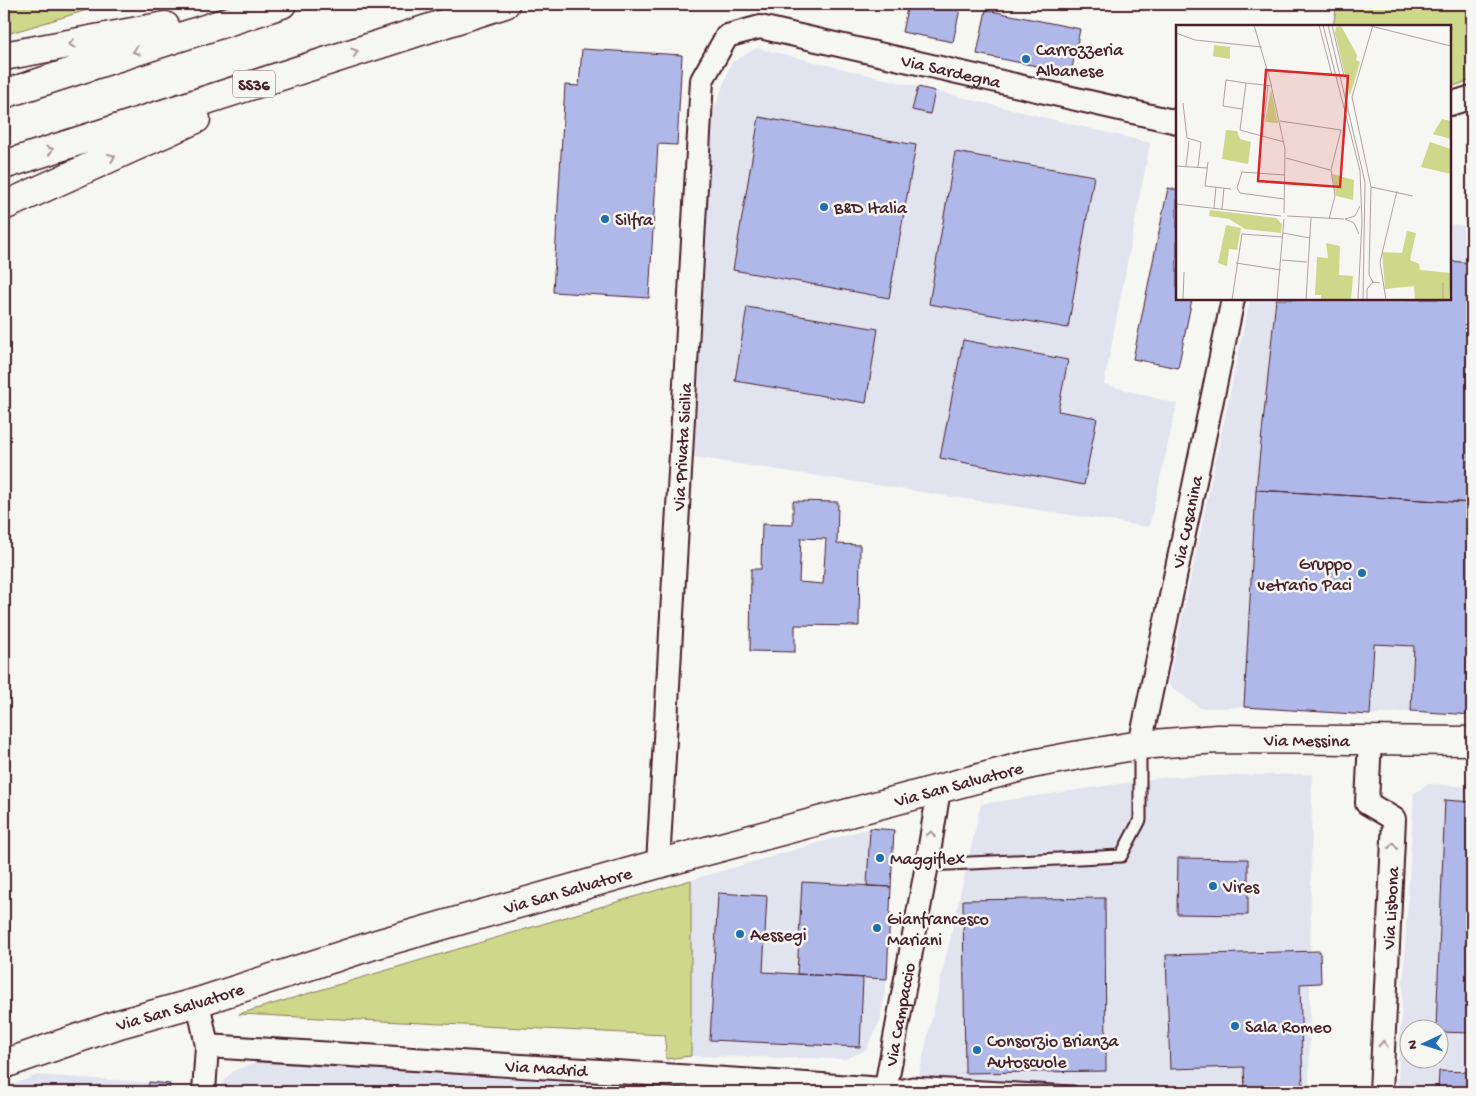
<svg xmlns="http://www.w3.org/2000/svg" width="1476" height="1096" viewBox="0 0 1476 1096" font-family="'Gochi Hand',sans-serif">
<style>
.built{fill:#e1e3ef;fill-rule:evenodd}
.green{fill:#cdd88b;stroke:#8c7c5b}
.building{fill:#afb8e8;stroke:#4a1f2b;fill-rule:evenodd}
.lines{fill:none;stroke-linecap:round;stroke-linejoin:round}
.lane-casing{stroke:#4a1f2b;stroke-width:15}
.street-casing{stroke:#4a1f2b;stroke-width:26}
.secondary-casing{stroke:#4a1f2b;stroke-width:31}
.highway-casing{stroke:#4a1f2b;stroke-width:31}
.lane{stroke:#f6f6f2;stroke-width:11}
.street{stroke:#f6f6f2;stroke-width:22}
.secondary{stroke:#f6f6f2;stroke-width:28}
.highway{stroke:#f6f6f2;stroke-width:28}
.oneway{stroke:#a99598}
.poi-dot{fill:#1f6fb2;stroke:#f6f6f2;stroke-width:2}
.labels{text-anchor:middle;stroke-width:5;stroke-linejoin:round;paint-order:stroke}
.shield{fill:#f6f6f2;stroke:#7e6067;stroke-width:1}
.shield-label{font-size:16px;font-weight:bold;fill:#4a1f2b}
.poi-label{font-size:18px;fill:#4a1f2b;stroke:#f6f6f2;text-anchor:start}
.street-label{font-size:18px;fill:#4a1f2b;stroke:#f6f6f2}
.inset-road{fill:none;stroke:#b1a0a2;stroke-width:1}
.view{fill:#d62828;fill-opacity:0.15;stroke:#d62828;stroke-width:2.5}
.inset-edge{fill:none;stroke:#4a1f2b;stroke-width:2.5}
</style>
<rect width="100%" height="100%" fill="#f6f6f2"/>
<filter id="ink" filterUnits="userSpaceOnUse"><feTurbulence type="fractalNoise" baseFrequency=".02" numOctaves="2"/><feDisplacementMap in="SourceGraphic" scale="10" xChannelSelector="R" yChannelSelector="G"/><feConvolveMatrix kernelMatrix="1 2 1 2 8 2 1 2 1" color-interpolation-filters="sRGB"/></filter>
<g filter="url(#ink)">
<path class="built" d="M 757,48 L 1150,143 L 1104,384 L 1177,404 L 1149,527 L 694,457 L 713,114 L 731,63 Z
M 1450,224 L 1472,227 L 1472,715 L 1411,711 L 1370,715 L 1244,707 L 1200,708 L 1168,684 L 1250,299 L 1450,299 Z
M 1312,774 L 1309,1092 L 915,1092 L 981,804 L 1167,777 Z
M 1429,784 L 1472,787 L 1472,1092 L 1397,1092 L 1414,793 ZM 1408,1028 L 1438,1028 L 1438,1058 L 1408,1058 Z
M 870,828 L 894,830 L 887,979 L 880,1021 L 866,1050 L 845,1059 L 691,1056 L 691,880 Z
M 258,1062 L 716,1092 L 217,1092 L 225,1079 L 235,1070 Z
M 37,1075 L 170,1084 L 169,1092 L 4,1092 L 4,1088 Z"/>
<path class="green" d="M 4,4 L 107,4 L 4,35 Z
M 1337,4 L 1472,4 L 1472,80 L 1450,87 L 1450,26 L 1333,26 Z
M 691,880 L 691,1056 L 666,1059 L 665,1035 L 239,1014 Z"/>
<path class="building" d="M 908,4 L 961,4 L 953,42 L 902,32 Z
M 986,10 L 1080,29 L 1071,73 L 977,54 Z
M 582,49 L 682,55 L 677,145 L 658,144 L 649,298 L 553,292 L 565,85 L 579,86 Z
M 918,87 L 935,91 L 930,114 L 912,110 Z
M 759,117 L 916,145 L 889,298 L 733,270 Z
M 955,152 L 1094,176 L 1068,328 L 929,304 Z
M 1168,188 L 1177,190 L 1177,299 L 1192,299 L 1178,368 L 1133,359 Z
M 1450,261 L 1472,263 L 1472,503 L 1256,490 L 1276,299 L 1450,299 Z
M 747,307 L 878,329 L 866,403 L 735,381 Z
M 963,340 L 1068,360 L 1058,411 L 1097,418 L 1084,485 L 940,458 Z
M 1256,490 L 1472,503 L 1472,715 L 1411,711 L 1414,646 L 1374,644 L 1370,715 L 1244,707 Z
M 793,501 L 838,502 L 837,544 L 860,545 L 859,626 L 795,625 L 795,652 L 750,651 L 751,569 L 761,569 L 762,524 L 793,525 ZM 801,538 L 826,539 L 823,584 L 799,582 Z
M 1445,800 L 1472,802 L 1472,1033 L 1438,1032 L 1438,1028 L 1436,1028 Z
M 870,828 L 894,830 L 891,887 L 867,886 Z
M 1178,858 L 1248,859 L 1248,915 L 1177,914 Z
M 802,882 L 891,887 L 887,979 L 797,974 Z
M 718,893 L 767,896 L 763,972 L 863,978 L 860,1047 L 710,1040 Z
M 1105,898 L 1106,1071 L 965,1073 L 963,900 Z
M 1320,951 L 1321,983 L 1300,984 L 1303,1091 L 1245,1092 L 1244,1067 L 1170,1069 L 1166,955 Z
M 1439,1071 L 1472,1072 L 1472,1092 L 1438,1092 Z
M 149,1082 L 170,1084 L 169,1092 L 148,1092 Z"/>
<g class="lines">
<defs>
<path id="lane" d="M 927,865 L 1121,856 L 1140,820 L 1140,745
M 885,1089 L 912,1083 L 1073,1092"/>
<g id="street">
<path d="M 1450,104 L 1472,97"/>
<path d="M 1370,739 L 1367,803 L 1394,819 L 1381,1092"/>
<path id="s1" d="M 1140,745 L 1233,299"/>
<path id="s2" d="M 658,864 L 702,80 L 727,36 L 760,27 L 1177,122"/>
<path d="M 198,1002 L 207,1046 L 204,1092"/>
<path id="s3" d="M 207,1046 L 885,1089"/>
<path id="s4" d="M 885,1092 L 927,865 L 939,789"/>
</g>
<g id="secondary">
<path id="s5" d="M 4,1064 L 119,1024 L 198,1002 L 377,944 L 658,864 L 1032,764 L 1074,756 L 1140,745 L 1217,739 L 1472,741"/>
</g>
<path id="highway" d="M 4,56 L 165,26
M 4,94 L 282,4
M 4,165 L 505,4
M 4,206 L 196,119"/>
</defs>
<use href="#lane" class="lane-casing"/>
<use href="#street" class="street-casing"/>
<use href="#secondary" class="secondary-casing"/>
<use href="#highway" class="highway-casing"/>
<use href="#lane" class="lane"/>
<use href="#street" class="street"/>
<use href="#secondary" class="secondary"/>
<use href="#highway" class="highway"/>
</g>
<defs><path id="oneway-chevron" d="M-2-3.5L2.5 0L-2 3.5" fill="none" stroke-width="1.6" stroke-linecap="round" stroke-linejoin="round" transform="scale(1.25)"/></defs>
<g class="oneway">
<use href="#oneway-chevron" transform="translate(72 44) rotate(169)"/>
<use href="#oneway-chevron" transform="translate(136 51) rotate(162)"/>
<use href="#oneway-chevron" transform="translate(355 52) rotate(-18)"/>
<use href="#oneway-chevron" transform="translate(50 150) rotate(-18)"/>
<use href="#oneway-chevron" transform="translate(112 157) rotate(-24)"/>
<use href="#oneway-chevron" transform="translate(931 834) rotate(-81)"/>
<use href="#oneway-chevron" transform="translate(1393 846) rotate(-87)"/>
<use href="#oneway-chevron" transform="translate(1383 1044) rotate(-87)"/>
</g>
</g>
<g class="poi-dot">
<circle cx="1026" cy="59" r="5"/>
<circle cx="824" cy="207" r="5"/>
<circle cx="605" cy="219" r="5"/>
<circle cx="1362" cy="573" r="5"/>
<circle cx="880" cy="858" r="5"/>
<circle cx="1213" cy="886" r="5"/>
<circle cx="877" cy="928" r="5"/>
<circle cx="740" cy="934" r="5"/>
<circle cx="1235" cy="1026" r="5"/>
<circle cx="977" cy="1050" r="5"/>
</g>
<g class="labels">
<rect class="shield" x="233" y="70.5" width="42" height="27" rx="4"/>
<g class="shield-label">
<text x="254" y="90">SS36</text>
</g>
<g class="poi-label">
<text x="1036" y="55">Carrozzeria<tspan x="1036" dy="21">Albanese</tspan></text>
<text x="834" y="213">B&amp;D Italia</text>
<text x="615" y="225">Silfra</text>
<text x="1352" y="569" text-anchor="end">Gruppo<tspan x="1352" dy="21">vetrario Paci</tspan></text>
<text x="890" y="864">Maggiflex</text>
<text x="1223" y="892">Vires</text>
<text x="887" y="924">Gianfrancesco<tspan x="887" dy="21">Mariani</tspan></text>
<text x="750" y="940">Aessegi</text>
<text x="1245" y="1032">Sala Romeo</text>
<text x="987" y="1046">Consorzio Brianza<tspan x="987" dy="21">Autoscuole</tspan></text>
</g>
<g class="street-label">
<text dy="6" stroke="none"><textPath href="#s2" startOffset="1066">Via Sardegna</textPath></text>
<text dy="6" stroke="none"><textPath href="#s2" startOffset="418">Via Privata Sicilia</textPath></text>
<text dy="6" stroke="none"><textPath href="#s1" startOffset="228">Via Cusanina</textPath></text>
<text dy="6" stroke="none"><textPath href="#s5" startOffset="1348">Via Messina</textPath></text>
<text dy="6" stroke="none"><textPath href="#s5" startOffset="995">Via San Salvatore</textPath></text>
<text dy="6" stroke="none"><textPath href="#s5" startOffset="590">Via San Salvatore</textPath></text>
<text transform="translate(1390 908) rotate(-87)" y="6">Via Lisbona</text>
<text dy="6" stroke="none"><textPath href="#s5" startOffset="185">Via San Salvatore</textPath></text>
<text dy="6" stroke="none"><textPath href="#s4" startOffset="79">Via Campaccio</textPath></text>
<text dy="6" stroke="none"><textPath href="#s3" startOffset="340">Via Madrid</textPath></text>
</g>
</g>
<g transform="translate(1176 25)">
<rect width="275" height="275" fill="#f6f6f2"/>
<path d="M 165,1 L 181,30 L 180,35 L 184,37 L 174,71 L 159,8 L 160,2 ZM 38,20 L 54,22 L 54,34 L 37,31 ZM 95,64 L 102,98 L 89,97 ZM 266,94 L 275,96 L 275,114 L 257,109 ZM 50,105 L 61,106 L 64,114 L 75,117 L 72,139 L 46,134 ZM 254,117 L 275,124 L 275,149 L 245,142 ZM 156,149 L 178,155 L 177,175 L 160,171 ZM 34,185 L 100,193 L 106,199 L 105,208 L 69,204 L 53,194 L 33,191 ZM 50,200 L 65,203 L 61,225 L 53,224 L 51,241 L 42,238 ZM 231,206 L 240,208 L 234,235 L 243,239 L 244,245 L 275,248 L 273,275 L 239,275 L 238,261 L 209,264 L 206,227 L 226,228 ZM 150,218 L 164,221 L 163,250 L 177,251 L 175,275 L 145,275 L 145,270 L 139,270 L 141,232 L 152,233 Z" fill="#cdd88b"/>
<path class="inset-road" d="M 78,0 L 94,55 L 109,124 L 108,188M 143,0 L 156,50M 147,0 L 184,146 L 186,196 L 182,275M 152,0 L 189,157 L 187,275M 156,0 L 168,51M 191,0 L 275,21M 0,8 L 19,15 L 86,22M 96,61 L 70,58 L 64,105 L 108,117M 7,78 L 11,113M 66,84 L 47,81 L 50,55 L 70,58M 104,96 L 165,105 L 155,145 L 159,171 L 153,194M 86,112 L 92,61M 11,113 L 25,117 L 22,142M 110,133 L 154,145M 32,137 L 29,161 L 55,164M 0,141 L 31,143M 10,141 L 13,116M 195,162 L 176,72 L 197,0M 108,174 L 64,168 L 61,163 L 66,147 L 109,150M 0,179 L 105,191M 38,183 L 40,162M 46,184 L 48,163M 111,191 L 168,194M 169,194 L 178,198 L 183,209M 169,194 L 179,191 L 184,181M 107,208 L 134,213M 106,235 L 131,237M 60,238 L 105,245M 204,258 L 197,257 L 193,250 L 195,162 L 237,171M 7,275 L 8,247M 56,275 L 66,209 L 107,212M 101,275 L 108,194M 130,275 L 135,193M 191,275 L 191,264 L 197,257M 210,275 L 204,237 L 221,166M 267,275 L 267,258"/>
<path class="view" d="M 90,45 L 172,51 L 164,162 L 82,156 Z"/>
<rect width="275" height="275" class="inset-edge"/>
</g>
<rect width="1476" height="1096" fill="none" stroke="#f6f6f2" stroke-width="20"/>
<rect x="10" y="10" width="1456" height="1076" fill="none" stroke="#4a1f2b" stroke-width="2" filter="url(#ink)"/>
<g transform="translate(1424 1044) rotate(266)"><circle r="24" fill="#f6f6f2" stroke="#b1a0a2"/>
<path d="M0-4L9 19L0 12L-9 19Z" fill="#1f6fb2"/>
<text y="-8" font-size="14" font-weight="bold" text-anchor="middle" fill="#4a1f2b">N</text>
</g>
</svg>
